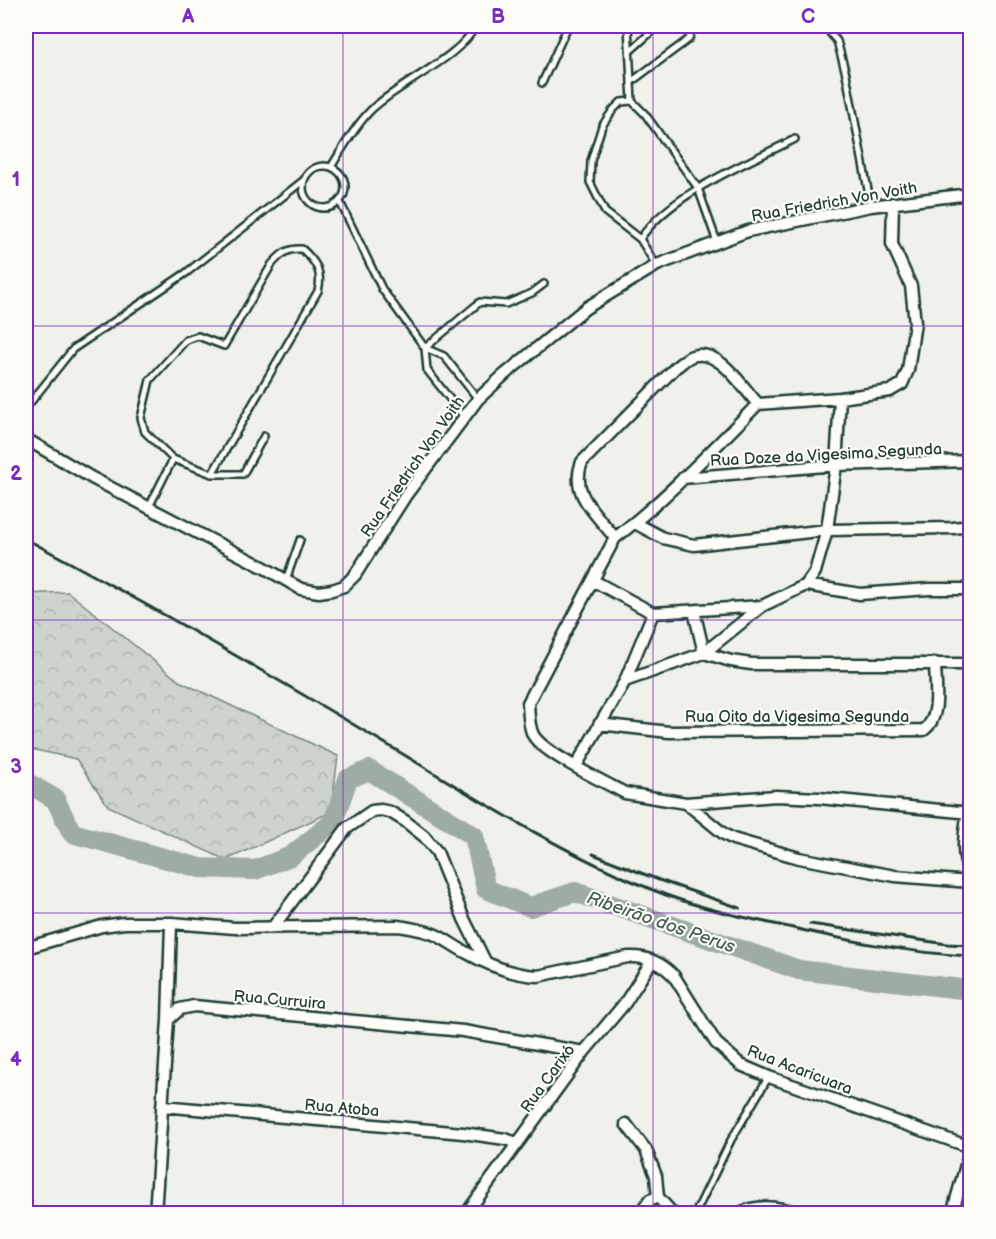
<svg xmlns="http://www.w3.org/2000/svg" width="996" height="1239" viewBox="0 0 996 1239" font-family="'Balsamiq Sans',sans-serif">
<style>
.forest{fill:url(#forest-crowns);stroke:#768880;stroke-width:1.5}
.lines{fill:none;stroke-linecap:round;stroke-linejoin:round}
.river{stroke:#9faca4;stroke-width:20}
.service-casing{stroke:#1f3d34;stroke-width:10}
.minor-casing{stroke:#1f3d34;stroke-width:15}
.path{stroke:#1f3d34;stroke-width:2;stroke-dasharray:6 4.5;stroke-linecap:butt}
.service{stroke:#fdfcf7;stroke-width:5}
.minor{stroke:#fdfcf7;stroke-width:10}
.rail{stroke:#1f3d34;stroke-width:3}
.path-bridge{stroke:#1f3d34;stroke-width:2;stroke-dasharray:6 4.5;stroke-linecap:butt}
.grid{fill:none;stroke:#7b2cbf;stroke-width:1.5;stroke-opacity:0.55}
.labels{text-anchor:middle;stroke-width:4.5;stroke-linejoin:round;paint-order:stroke}
.street-label{font-size:16px;fill:#1f3d34;stroke:#fdfcf7}
.water-label{font-size:18px;font-style:italic;fill:#455e56;stroke:#fdfcf7}
.neatline{fill:none;stroke:#7b2cbf;stroke-width:2}
.grid-label{font-size:20px;text-anchor:middle;font-weight:bold;fill:#7b2cbf}
</style>
<defs>
<pattern id="forest-crowns" width="20" height="18" patternUnits="userSpaceOnUse" patternTransform="scale(1.5)"><rect width="20" height="18" fill="#cdd3cd"/><path d="M2 6a3 3 0 1 1 6 0M12 15a3 3 0 1 1 6 0" fill="none" stroke="#b0b6b1"/></pattern>
</defs>
<rect width="100%" height="100%" fill="#f0f1eb"/>
<filter id="ink" filterUnits="userSpaceOnUse"><feTurbulence type="fractalNoise" baseFrequency=".0167" numOctaves="2"/><feDisplacementMap in="SourceGraphic" scale="12" xChannelSelector="R" yChannelSelector="G"/><feConvolveMatrix kernelMatrix="1 2 1 2 8 2 1 2 1" color-interpolation-filters="sRGB"/></filter>
<g filter="url(#ink)">
<path class="forest" d="M 68,592 L 179,681 L 338,756 L 331,812 L 226,860 L 108,806 L 76,759 L 26,748 L 26,594 Z"/>
<g class="lines">
<path class="river" d="M 26,782 L 55,799 L 72,833 L 200,868 L 255,870 L 291,856 L 333,822 L 348,779 L 369,770 L 474,836 L 486,889 L 530,907 L 575,892 L 799,970 L 970,990"/>
<defs>
<path id="service" d="M 628,26 L 632,101
M 828,26 L 830,33 L 837,41 L 846,74 L 871,206
M 630,51 L 658,26
M 631,82 L 689,39 L 691,32 L 686,26
M 542,83 L 568,26
M303 187a21 21 0 1 1 42 0a21 21 0 1 1-42 0Z
M 331,167 C 343,148 355,126 371,110 C 396,85 463,56 475,26
M 340,202 L 382,289 L 425,348 L 444,356 L 478,399
M 640,239 L 605,212 L 590,182 L 591,161 L 602,126 L 613,110 L 621,102 L 632,101 L 645,114 L 698,188 L 717,242
M 656,265 L 640,239 C 671,193 746,164 795,139
M 425,348 L 480,302 L 506,304 L 532,293 L 544,284
M 425,348 L 427,370 L 464,417
M 26,408 L 73,349 L 186,273 L 304,180
M 212,474 L 318,291 C 323,272 316,262 302,249 C 288,248 282,253 272,264 L 224,346 L 198,336 L 186,340 L 150,380 L 141,418 L 145,432 L 173,459 L 212,474 L 243,474 L 264,436
M 149,507 L 173,459
M 286,580 L 300,540
M 695,1214 L 731,1140 L 768,1078"/>
<path id="minor" d="M 893,203 L 892,244 L 911,286 L 915,323 L 908,370 L 902,384 L 890,391 L 840,398 L 758,404 C 712,450 667,498 615,538 L 528,703 C 529,714 528,724 533,735 C 543,753 604,782 625,793 L 686,803 L 776,796 L 819,798 L 970,813
M 26,439 L 92,478 L 265,568 L 301,589 L 319,592 L 332,590 L 344,586 L 355,575 L 406,495 L 478,399 L 504,375 L 586,308 L 657,265 L 748,231 L 871,206 L 970,194
M 683,478 L 836,465 L 970,461
M 635,523 L 663,538 L 694,545 L 827,530 L 953,528 L 970,526
M 615,538 C 597,514 569,494 582,462 L 676,367 C 681,364 686,358 692,356 C 719,347 742,387 758,404
M 594,581 L 653,613 L 762,606
M 806,585 L 860,594 L 929,589 L 970,589
M 694,611 L 704,653 L 731,661 L 751,664 L 970,664
M 625,681 L 704,653 L 762,606 L 806,585 L 815,572 L 827,530 L 836,465 L 840,398
M 599,724 L 669,732 L 924,730 C 942,717 935,683 935,663
M 576,766 L 625,681 L 653,613
M 970,792 C 969,818 957,849 970,873
M 686,803 L 724,834 L 733,839 L 799,858 L 895,876 L 970,882
M 273,927 L 347,828 L 372,811 L 381,810 L 390,812 L 405,821 L 424,836 L 437,852 L 464,919 L 485,961
M 26,948 L 102,926 L 124,923 L 171,923 L 235,928 L 398,926 C 411,928 426,930 438,936 C 448,941 457,948 467,953 C 488,965 514,975 538,976 L 628,957 C 646,956 662,963 674,976 L 716,1043 L 741,1065 L 769,1077 L 970,1147
M 168,1020 L 171,923
M 162,1106 L 463,1133 L 505,1139 L 517,1143
M 626,1124 L 646,1150 L 656,1176 L 658,1197 L 673,1214
M 155,1214 L 168,1020 L 180,1009 L 194,1006 L 463,1031 L 584,1052
M 466,1214 L 584,1052 L 625,1003 L 652,961
M 640,1214 L 650,1200 L 658,1197
M 738,1214 C 757,1204 781,1207 801,1214
M 952,1214 L 970,1151"/>
</defs>
<use href="#service" class="service-casing"/>
<use href="#minor" class="minor-casing"/>
<path class="path" d="M 968,942 L 970,935
M 966,965 L 970,966
M 969,1136 L 970,1127"/>
<use href="#service" class="service"/>
<use href="#minor" class="minor"/>
<path class="rail" d="M 26,539 C 146,603 264,671 381,741 C 470,794 557,851 653,890 C 695,907 740,917 784,926 C 845,940 908,953 970,956
M 593,854 L 659,880 L 740,908
M 810,924 L 947,944 L 970,945"/>
<path class="path-bridge" d="M 966,965 L 968,942"/>
</g>
</g>
<path class="grid" d="M 343,26 L 343,1214M 653,26 L 653,1214M 26,326 L 970,326M 26,620 L 970,620M 26,913 L 970,913"/>
<g class="labels">
<g class="street-label">
<text transform="translate(834 201) rotate(-10)" y="6">Rua Friedrich Von Voith</text>
<text transform="translate(826 454) rotate(-3)" y="6">Rua Doze da Vigesima Segunda</text>
<text transform="translate(412 466) rotate(-55)" y="6">Rua Friedrich Von Voith</text>
<text x="797" y="722">Rua Oito da Vigesima Segunda</text>
<text transform="translate(280 999) rotate(5)" y="6">Rua Curruira</text>
<text transform="translate(800 1069) rotate(21)" y="6">Rua Acaricuara</text>
<text transform="translate(547 1078) rotate(-54)" y="6">Rua Carixó</text>
<text transform="translate(342 1107) rotate(5)" y="6">Rua Atoba</text>
</g>
<g class="water-label">
<text transform="translate(661 922) rotate(19)" y="6">Ribeirão dos Perus</text>
</g>
</g>
<rect width="996" height="1239" fill="none" stroke="#fdfcf7" stroke-width="66"/>
<rect x="33" y="33" width="930" height="1173" class="neatline"/>
<g class="grid-label">
<text x="188" y="23">A</text>
<text x="498" y="23">B</text>
<text x="808" y="23">C</text>
<text x="16" y="186">1</text>
<text x="16" y="480">2</text>
<text x="16" y="773">3</text>
<text x="16" y="1066">4</text>
</g>
</svg>
